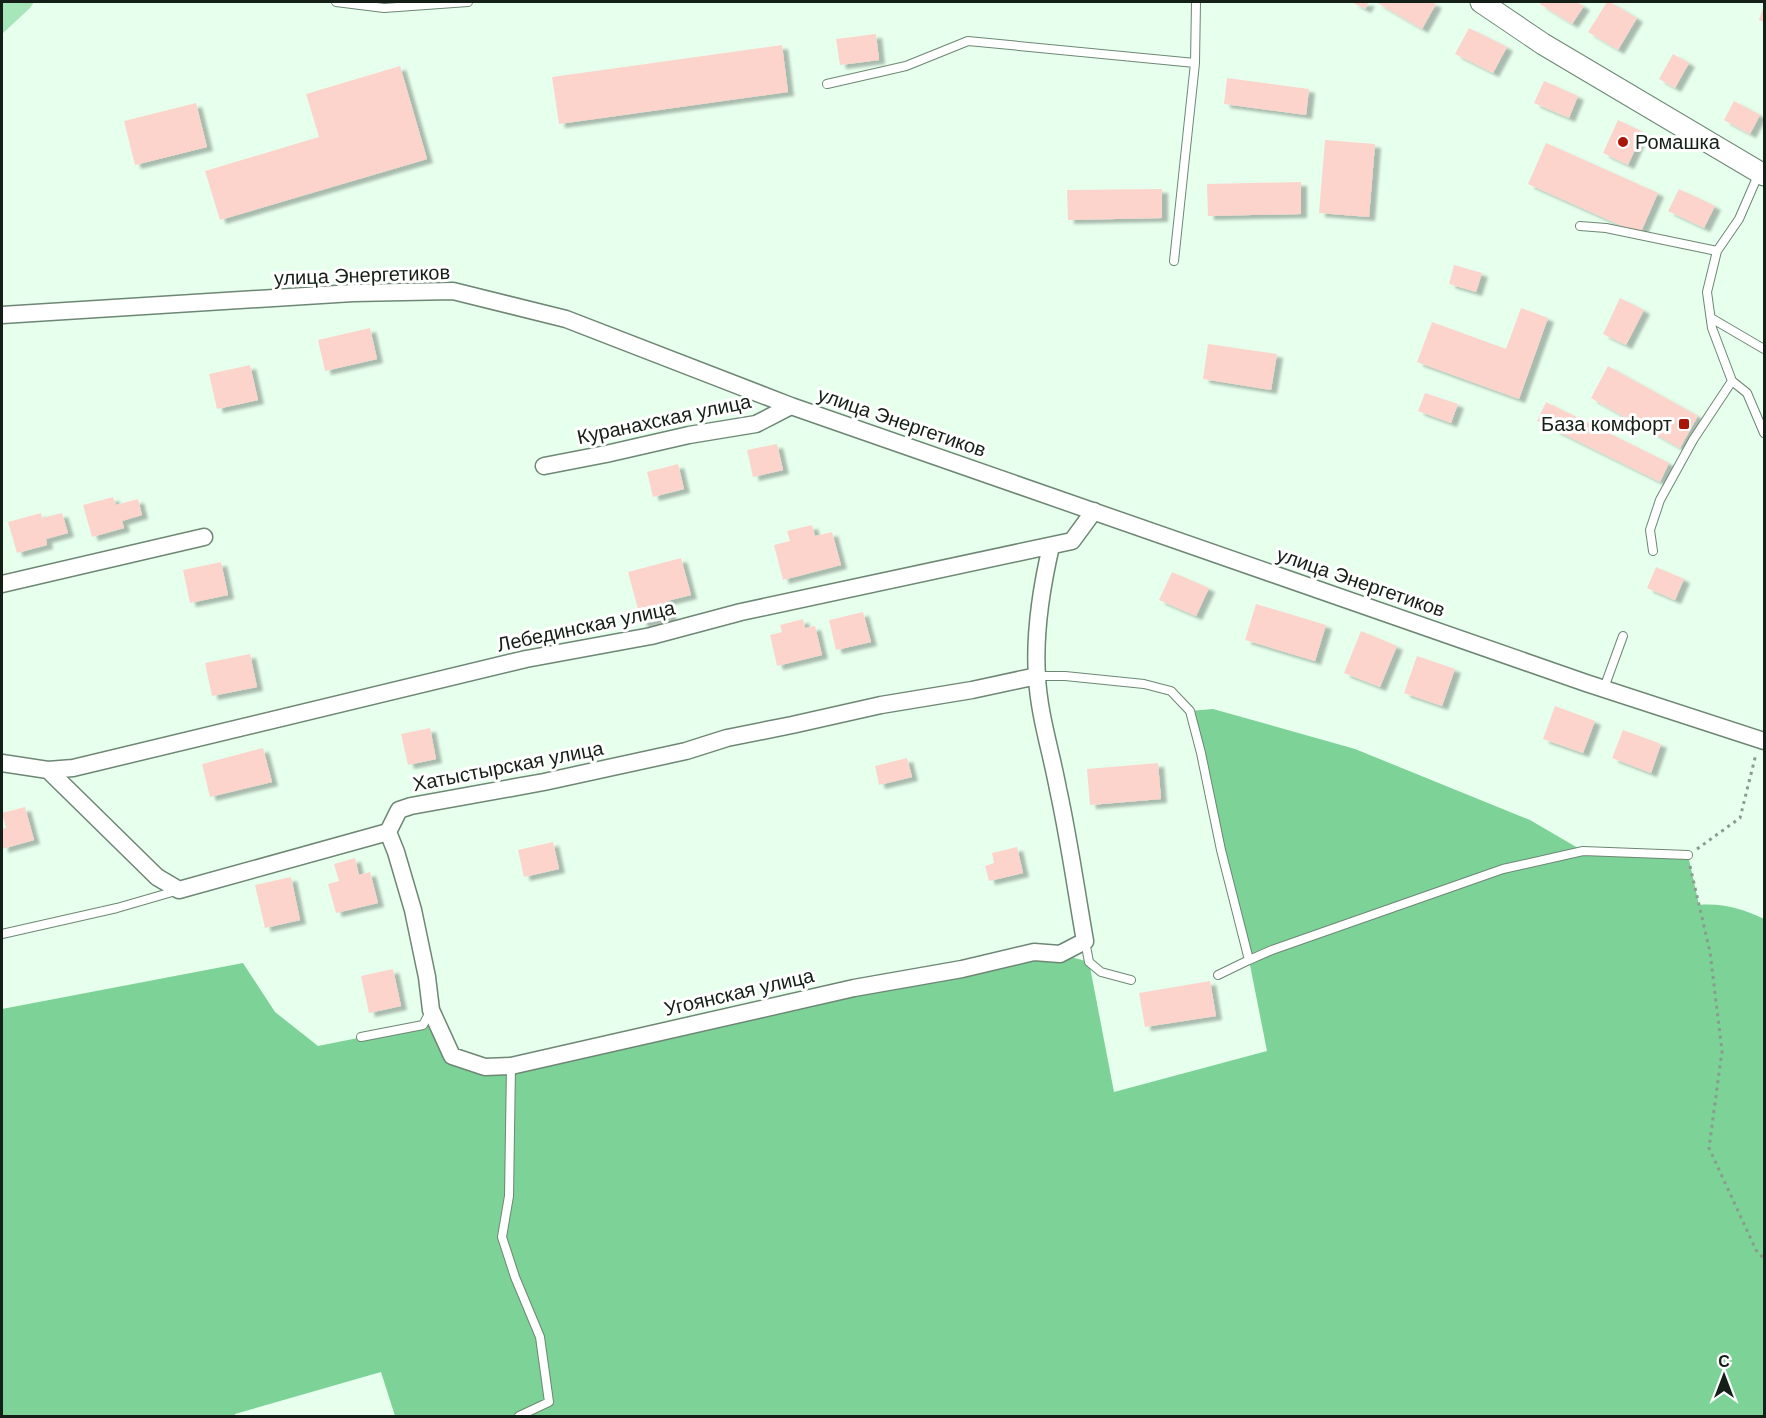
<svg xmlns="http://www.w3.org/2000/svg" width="1766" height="1418" viewBox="0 0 1766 1418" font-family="'DM Sans',sans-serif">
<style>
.green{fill:#a6e6b8}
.forest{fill:#7cd297}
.building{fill:#fdd4cc;filter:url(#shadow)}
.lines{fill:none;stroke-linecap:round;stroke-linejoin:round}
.service-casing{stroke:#6d8774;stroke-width:10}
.minor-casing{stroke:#6d8774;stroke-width:19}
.tertiary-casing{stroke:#6d8774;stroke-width:23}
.path{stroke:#899c8e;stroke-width:3;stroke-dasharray:3 4.5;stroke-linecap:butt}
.service{stroke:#fff;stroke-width:8}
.minor{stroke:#fff;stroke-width:16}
.tertiary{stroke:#fff;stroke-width:21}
.poi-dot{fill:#a91708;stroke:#fff;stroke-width:2}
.labels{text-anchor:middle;stroke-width:6;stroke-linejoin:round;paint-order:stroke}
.poi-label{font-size:20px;fill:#141f17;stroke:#fff;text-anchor:start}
.street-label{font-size:20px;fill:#141f17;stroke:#fff}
</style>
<defs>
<filter id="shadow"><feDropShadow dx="6" dy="4" stdDeviation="1.5" flood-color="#0004"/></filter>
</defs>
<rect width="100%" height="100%" fill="#e7ffed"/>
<path class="green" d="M 2,2 L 34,2 L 30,8 L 2,34 Z"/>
<path class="forest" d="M 1213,709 L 1355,749 L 1530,820 L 1583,851 L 1688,855 L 1699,905 C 1723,903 1743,909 1764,919 L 1764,1416 L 395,1416 L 381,1372 L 235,1414 L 235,1416 L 2,1416 L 2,1009 L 243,963 L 275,1012 L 318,1046 L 423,1025 L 431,1010 L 452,1056 L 485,1067 L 1060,954 L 1089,962 L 1114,1092 L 1267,1051 L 1249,960 L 1190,711 Z"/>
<path class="building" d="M 1352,2 L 1369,2 L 1365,9 Z
M 1376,2 L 1431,2 L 1436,4 L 1422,29 Z
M 1542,2 L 1576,2 L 1584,6 L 1572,24 L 1540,4 Z
M 1607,2 L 1610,2 L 1637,18 L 1618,50 L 1588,32 Z
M 1764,5 L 1764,22 L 1759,20 Z
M 1469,28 L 1507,47 L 1493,73 L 1455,54 Z
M 876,34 L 879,60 L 840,65 L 836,39 Z
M 782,45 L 788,92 L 559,124 L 552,77 Z
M 1673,54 L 1689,63 L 1675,88 L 1659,79 Z
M 400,66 L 427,159 L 220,220 L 205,171 L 319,137 L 306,94 Z
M 1227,78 L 1309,89 L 1306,115 L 1224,104 Z
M 1544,81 L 1578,96 L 1569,118 L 1534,103 Z
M 1734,101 L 1760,115 L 1750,134 L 1724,120 Z
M 196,103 L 207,147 L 135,165 L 124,121 Z
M 1618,120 L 1643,132 L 1628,165 L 1603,153 Z
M 1325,140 L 1375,144 L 1369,217 L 1319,213 Z
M 1546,143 L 1658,193 L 1640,234 L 1528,184 Z
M 1301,182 L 1301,214 L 1208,216 L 1207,184 Z
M 1162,189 L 1162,218 L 1068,220 L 1067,190 Z
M 1679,189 L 1715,206 L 1704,228 L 1668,211 Z
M 1454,265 L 1482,273 L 1476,292 L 1449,284 Z
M 1620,298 L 1644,310 L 1626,345 L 1603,334 Z
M 1521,308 L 1548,318 L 1519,399 L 1417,362 L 1432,322 L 1506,349 Z
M 370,328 L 377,359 L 325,371 L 318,340 Z
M 1208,344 L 1277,354 L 1271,390 L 1203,379 Z
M 250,365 L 258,400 L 217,409 L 209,374 Z
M 1608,366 L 1698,416 L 1680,448 L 1591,398 Z
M 1425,393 L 1458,404 L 1451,423 L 1418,411 Z
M 1546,402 L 1669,463 L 1660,482 L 1537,421 Z
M 777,444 L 783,470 L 753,477 L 747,450 Z
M 678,464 L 684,489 L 653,497 L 647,472 Z
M 113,497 L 116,505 L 138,499 L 142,515 L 122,521 L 124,528 L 92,537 L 83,505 Z
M 41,513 L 42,518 L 62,513 L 68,533 L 46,539 L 47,545 L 17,553 L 8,522 Z
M 812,525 L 815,536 L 832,532 L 841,565 L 783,580 L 774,545 L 790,541 L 787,531 Z
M 681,558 L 691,595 L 667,601 L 671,617 L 642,624 L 628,572 Z
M 221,562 L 228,595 L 190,603 L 183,570 Z
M 1656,567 L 1684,579 L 1675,600 L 1647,588 Z
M 1172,572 L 1209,588 L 1196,616 L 1159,600 Z
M 1256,604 L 1326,625 L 1315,661 L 1245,640 Z
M 863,612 L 871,642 L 836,650 L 829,620 Z
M 803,619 L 805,628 L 815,626 L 822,655 L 777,666 L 770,635 L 782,632 L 780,625 Z
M 1361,631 L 1397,646 L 1380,687 L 1344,673 Z
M 250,654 L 257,687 L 212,696 L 205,663 Z
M 1417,656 L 1455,669 L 1442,706 L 1404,693 Z
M 1555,706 L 1595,721 L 1583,753 L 1543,739 Z
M 430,728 L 436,759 L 408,765 L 401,734 Z
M 1623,730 L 1661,744 L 1651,773 L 1612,758 Z
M 263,748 L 272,782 L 210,797 L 202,764 Z
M 907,758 L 912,777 L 879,785 L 875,766 Z
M 1158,763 L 1161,799 L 1090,805 L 1087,769 Z
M 25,807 L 34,840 L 2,849 L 2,829 L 6,828 L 2,813 Z
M 553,842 L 559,869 L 524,877 L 518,850 Z
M 1017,847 L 1023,873 L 989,881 L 985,866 L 994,863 L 992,853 Z
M 355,858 L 359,875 L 370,872 L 378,903 L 336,913 L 328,884 L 339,881 L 334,864 Z
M 291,877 L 300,920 L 265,928 L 255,885 Z
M 393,969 L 401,1006 L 369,1013 L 361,976 Z
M 1210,981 L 1216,1016 L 1145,1027 L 1139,993 Z"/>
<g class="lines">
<defs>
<path id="service" d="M 336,2 L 384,8 L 468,2
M 827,84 L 906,66 L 968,41 L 1195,63
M 1580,226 L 1606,228 L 1717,251 L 1739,219 L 1759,173
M 1174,261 L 1195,63 L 1196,2
M 1711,318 L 1764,349
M 1732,381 L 1747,393 L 1764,433
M 1653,551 L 1650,530 L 1660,500 L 1693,440 L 1732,381 L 1712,328 L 1707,292 L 1717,251
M 1037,676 L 1065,676 L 1144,684 L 1171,691 L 1190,711 L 1201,753 L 1221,850 L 1249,960 L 1218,975
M 1604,688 L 1623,636
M 2,934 L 117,908 L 179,890
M 1085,941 L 1089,962 L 1101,972 L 1131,980
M 1249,960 L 1272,950 L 1503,869 L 1583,851 L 1688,855
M 361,1037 L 423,1025 L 431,1010
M 511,1066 L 509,1196 L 502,1237 L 515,1277 L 540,1337 L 549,1402 L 519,1416"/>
<path id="minor" d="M 2,315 L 353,293 L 453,291 L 566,319 L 791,406 L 1586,683 L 1764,741
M 544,466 L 606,454 L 689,435 L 756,424 L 791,406
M 2,584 L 204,537
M 2,763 L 48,770 L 73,768 L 526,659 L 651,636 L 741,612 L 1072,541 L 1094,511
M 48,770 L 157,877 L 179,890 L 388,832 L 399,810 L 411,806 L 544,782 L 686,751 L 727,738 L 792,725 L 881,705 L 972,690 L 1037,676
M 388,832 L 396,852 L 413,910 L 427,977 L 431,1010 L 452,1056 L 485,1067 L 511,1066 L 854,988 L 962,969 L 1034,952 L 1060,954 L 1085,941 C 1076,890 1069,839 1058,789 C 1051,751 1039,715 1037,677 C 1034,633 1041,589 1051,546"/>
<path id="tertiary" d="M 1481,2 L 1543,44 L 1764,175"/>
</defs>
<use href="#service" class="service-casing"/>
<use href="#minor" class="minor-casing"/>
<use href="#tertiary" class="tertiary-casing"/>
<path class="path" d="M 1697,849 L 1740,818 L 1756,754
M 1690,866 L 1710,952 L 1722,1051 L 1709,1148 L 1756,1250 L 1764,1259"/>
<use href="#service" class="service"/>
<use href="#minor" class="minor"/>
<use href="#tertiary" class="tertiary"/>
</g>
<g class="poi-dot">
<circle cx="1623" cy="142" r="6"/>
<rect x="1678" y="418" width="12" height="12" rx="3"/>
</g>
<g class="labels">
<g class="poi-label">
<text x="1635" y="149">Ромашка</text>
<text x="1672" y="431" text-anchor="end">База комфорт</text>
</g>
<g class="street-label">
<text transform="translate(362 275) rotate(-2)" y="7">улица Энергетиков</text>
<text transform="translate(664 419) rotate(-12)" y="7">Куранахская улица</text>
<text transform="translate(902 422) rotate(19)" y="7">улица Энергетиков</text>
<text transform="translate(1361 582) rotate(19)" y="7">улица Энергетиков</text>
<text transform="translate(586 626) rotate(-12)" y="7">Лебединская улица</text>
<text transform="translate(508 766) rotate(-11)" y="7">Хатыстырская улица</text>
<text transform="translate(739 992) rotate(-13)" y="7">Угоянская улица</text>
</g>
</g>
<rect width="1766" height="1418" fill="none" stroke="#141f17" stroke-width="6"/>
<g transform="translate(1724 1376)" stroke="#ffffff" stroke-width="4.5" paint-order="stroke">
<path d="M0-4.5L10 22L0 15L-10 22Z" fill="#141f17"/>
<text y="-9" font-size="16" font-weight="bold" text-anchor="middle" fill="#141f17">С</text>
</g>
</svg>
